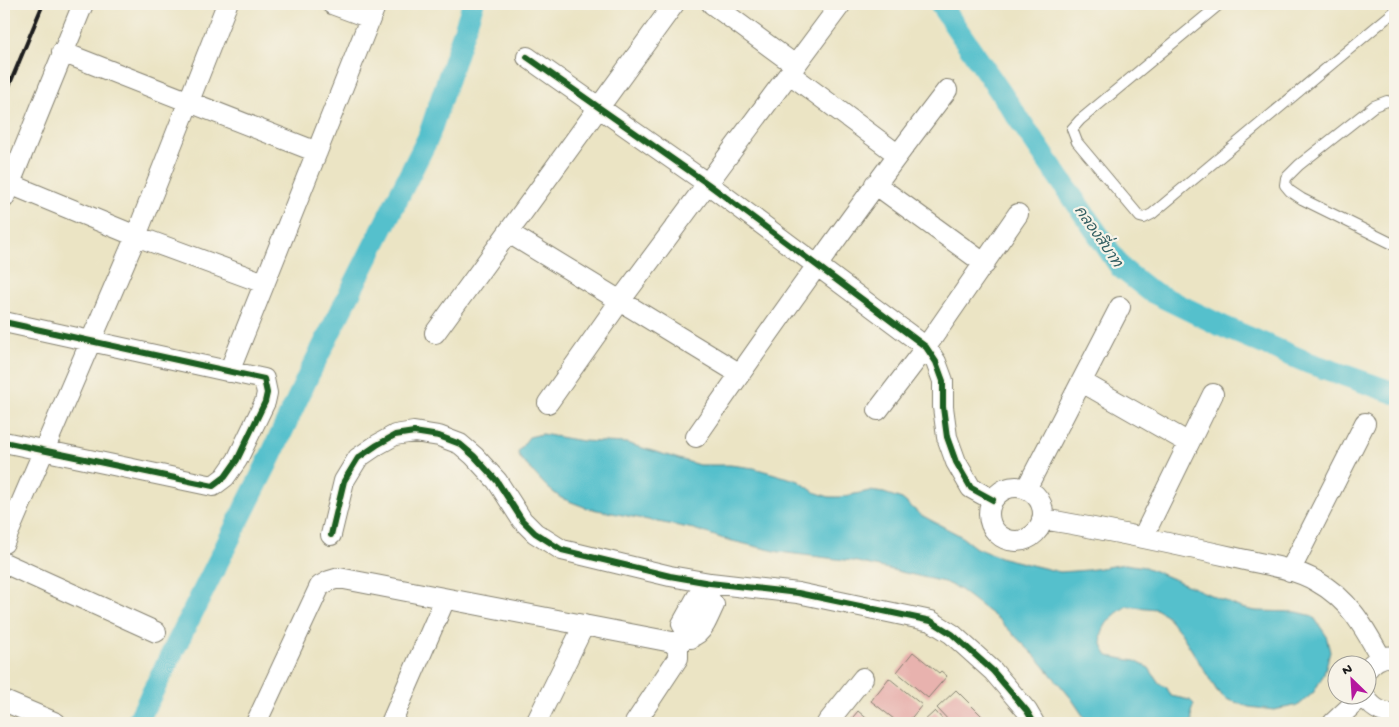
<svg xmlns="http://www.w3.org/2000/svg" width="1399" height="727" viewBox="0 0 1399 727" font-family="'Gochi Hand','Playpen Sans Thai',sans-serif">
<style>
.water{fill:#54c0cc;stroke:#386e74}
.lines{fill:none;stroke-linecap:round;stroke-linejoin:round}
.canal{stroke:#54c0cc;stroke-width:22}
.building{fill:#e8b2ae}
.lane-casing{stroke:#848070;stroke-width:12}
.street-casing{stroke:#848070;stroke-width:22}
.lane{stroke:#fff;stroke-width:10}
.street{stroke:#fff;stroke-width:20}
.rail{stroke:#1c1c1c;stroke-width:4}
.cycleway-casing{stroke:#f7f3e8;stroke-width:9}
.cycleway{stroke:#1b5e20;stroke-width:6}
.labels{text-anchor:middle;stroke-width:4.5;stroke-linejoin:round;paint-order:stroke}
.water-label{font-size:15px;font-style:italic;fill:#325e62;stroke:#f7f3e8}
</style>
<rect width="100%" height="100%" fill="#f7f3e8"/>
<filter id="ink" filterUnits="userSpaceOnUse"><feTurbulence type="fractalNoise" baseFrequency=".02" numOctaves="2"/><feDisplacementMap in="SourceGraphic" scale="10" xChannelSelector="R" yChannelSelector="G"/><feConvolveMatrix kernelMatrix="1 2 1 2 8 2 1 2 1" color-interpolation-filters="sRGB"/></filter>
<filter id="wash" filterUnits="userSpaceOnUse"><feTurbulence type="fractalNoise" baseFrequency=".0096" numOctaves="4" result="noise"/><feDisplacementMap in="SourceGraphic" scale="20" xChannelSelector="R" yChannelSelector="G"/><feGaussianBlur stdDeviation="1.12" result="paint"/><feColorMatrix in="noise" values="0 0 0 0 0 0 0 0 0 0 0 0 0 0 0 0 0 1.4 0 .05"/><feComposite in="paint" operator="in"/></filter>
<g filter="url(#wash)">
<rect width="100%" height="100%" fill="#ebe4c4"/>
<path class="water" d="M 542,434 L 582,441 L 626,443 L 699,465 L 730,465 L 754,468 L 799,481 L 814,492 L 829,497 L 840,497 L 870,491 L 884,493 L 902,499 L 921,515 L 959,535 L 976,548 L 1003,558 L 1060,572 L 1088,570 L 1125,564 L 1145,567 L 1241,608 L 1256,611 L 1297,612 L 1313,616 L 1326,635 L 1330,652 L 1324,674 L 1314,692 L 1299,705 L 1274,710 L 1249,707 L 1226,699 L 1217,691 L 1181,633 L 1166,615 L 1156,609 L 1127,606 C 1108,618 1092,634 1108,656 L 1135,661 L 1149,668 L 1159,683 L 1167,688 L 1171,696 L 1190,700 L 1194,704 L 1191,712 L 1192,721 L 1190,723 L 1088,723 L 1071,698 L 1038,659 L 998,619 L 959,589 L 944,582 L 853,561 L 779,552 L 724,539 L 694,529 L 587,508 L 561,498 L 548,488 L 520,458 L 518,452 L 529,437 Z"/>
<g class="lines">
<path class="canal" d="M 940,4 L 1121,268 L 1150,291 L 1224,327 L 1309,363 L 1395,393
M 137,723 L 267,464 L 309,374 L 428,138 L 473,4"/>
</g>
<g id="blocks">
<path class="building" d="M 913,652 L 939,673 L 941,671 L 947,676 L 928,698 L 897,672 Z
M 889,678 L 922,705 L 908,722 L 906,721 L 905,723 L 899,723 L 871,701 Z
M 956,690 L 986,720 L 982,723 L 951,723 L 937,708 Z
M 858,711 L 872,723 L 848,723 Z
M 935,711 L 946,723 L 922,723 Z"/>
</g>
</g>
<g filter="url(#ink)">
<use href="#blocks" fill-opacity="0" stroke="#848070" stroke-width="1"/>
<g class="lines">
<defs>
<path id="lane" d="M 1220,4 L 1080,120 L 1072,129 L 1077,142 L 1140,217 L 1144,218 L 1152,214 L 1395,11
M 1395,103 L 1387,101 L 1374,106 L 1299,165 L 1286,178 L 1285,185 L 1290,191 L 1302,199 L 1395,245"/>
<path id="street" d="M 332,4 L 370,18
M 712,4 L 795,65
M 62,52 L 317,152
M 527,57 L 708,184 L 926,347 L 936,362 L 943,381 L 943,407 L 947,437 L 956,462 L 971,488 L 993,500
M 790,74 L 897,154
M 10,184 L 136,236 L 264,283
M 875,184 L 985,264
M 4,198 L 83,4
M 509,233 L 740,374
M 4,322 L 264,379 L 267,393 L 265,402 L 237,460 L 225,477 L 213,486 L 4,442
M 435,333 L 674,4
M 229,372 L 376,4
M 1082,382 L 1189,443
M 548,403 L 620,301 L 841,4
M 878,410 L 926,347 L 1018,214
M 696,437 C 778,319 860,203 947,90
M989 514a27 27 0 1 1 54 0a27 27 0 1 1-54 0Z
M 1026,489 L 1120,307
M 1042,519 C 1106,529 1169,543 1232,557 C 1260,564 1292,567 1316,581 C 1349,599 1364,627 1381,658
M 331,535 L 344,481 L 358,458 L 377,445 L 395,435 L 414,432 L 439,436 L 460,444 L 474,456 L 497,481 L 522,520 L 535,533 L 562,550 L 670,576 L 710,583 L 798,593 L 931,621 L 952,634 L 993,671 L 1027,711 L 1034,723
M 1143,537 L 1213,394
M 4,543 L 136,236 L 227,4
M 4,563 L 156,632
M 1290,571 L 1365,423
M 691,638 L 682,624 L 697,597 L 705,594 L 710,583
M 1366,671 C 1373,661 1383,655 1395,657
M 1364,694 C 1370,707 1381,714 1395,713
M 4,701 L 56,723
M 256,723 L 320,586 L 329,581 L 339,578 L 672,642 C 703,636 701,632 714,605 L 705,594
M 391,723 L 445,599
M 536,723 L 584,625
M 635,723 L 678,658 L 678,649 L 672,642
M 827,723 L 863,678
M 1333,723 L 1364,694"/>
</defs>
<use href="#lane" class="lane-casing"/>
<use href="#street" class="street-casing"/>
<use href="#lane" class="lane"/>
<use href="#street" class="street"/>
<path class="rail" d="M 4,98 L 43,4"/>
<defs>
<path id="cycleway" d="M 527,57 L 708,184 L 926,347 L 936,362 L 943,381 L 943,407 L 947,437 L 956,462 L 971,488 L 993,500
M 4,322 L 264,379 L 267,393 L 265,402 L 237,460 L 225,477 L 213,486 L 4,442
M 331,535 L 344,481 L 358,458 L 377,445 L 395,435 L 414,432 L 439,436 L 460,444 L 474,456 L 497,481 L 522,520 L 535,533 L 562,550 L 670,576 L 710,583 L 798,593 L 931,621 L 952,634 L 993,671 L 1027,711 L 1034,723"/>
</defs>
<use href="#cycleway" class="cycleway-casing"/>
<use href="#cycleway" class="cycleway"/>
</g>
</g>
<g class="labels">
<g class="water-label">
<text transform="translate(1099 236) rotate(55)" y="5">คลองสี่บาท</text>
</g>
</g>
<rect width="1399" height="727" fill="none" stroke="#f7f3e8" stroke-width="20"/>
<g transform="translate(1352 680) rotate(335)"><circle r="24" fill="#f7f3e8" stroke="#9f9d96"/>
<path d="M0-4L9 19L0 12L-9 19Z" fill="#b5179e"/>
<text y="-8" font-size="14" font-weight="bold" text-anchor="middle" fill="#1c1c1c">N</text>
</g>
</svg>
